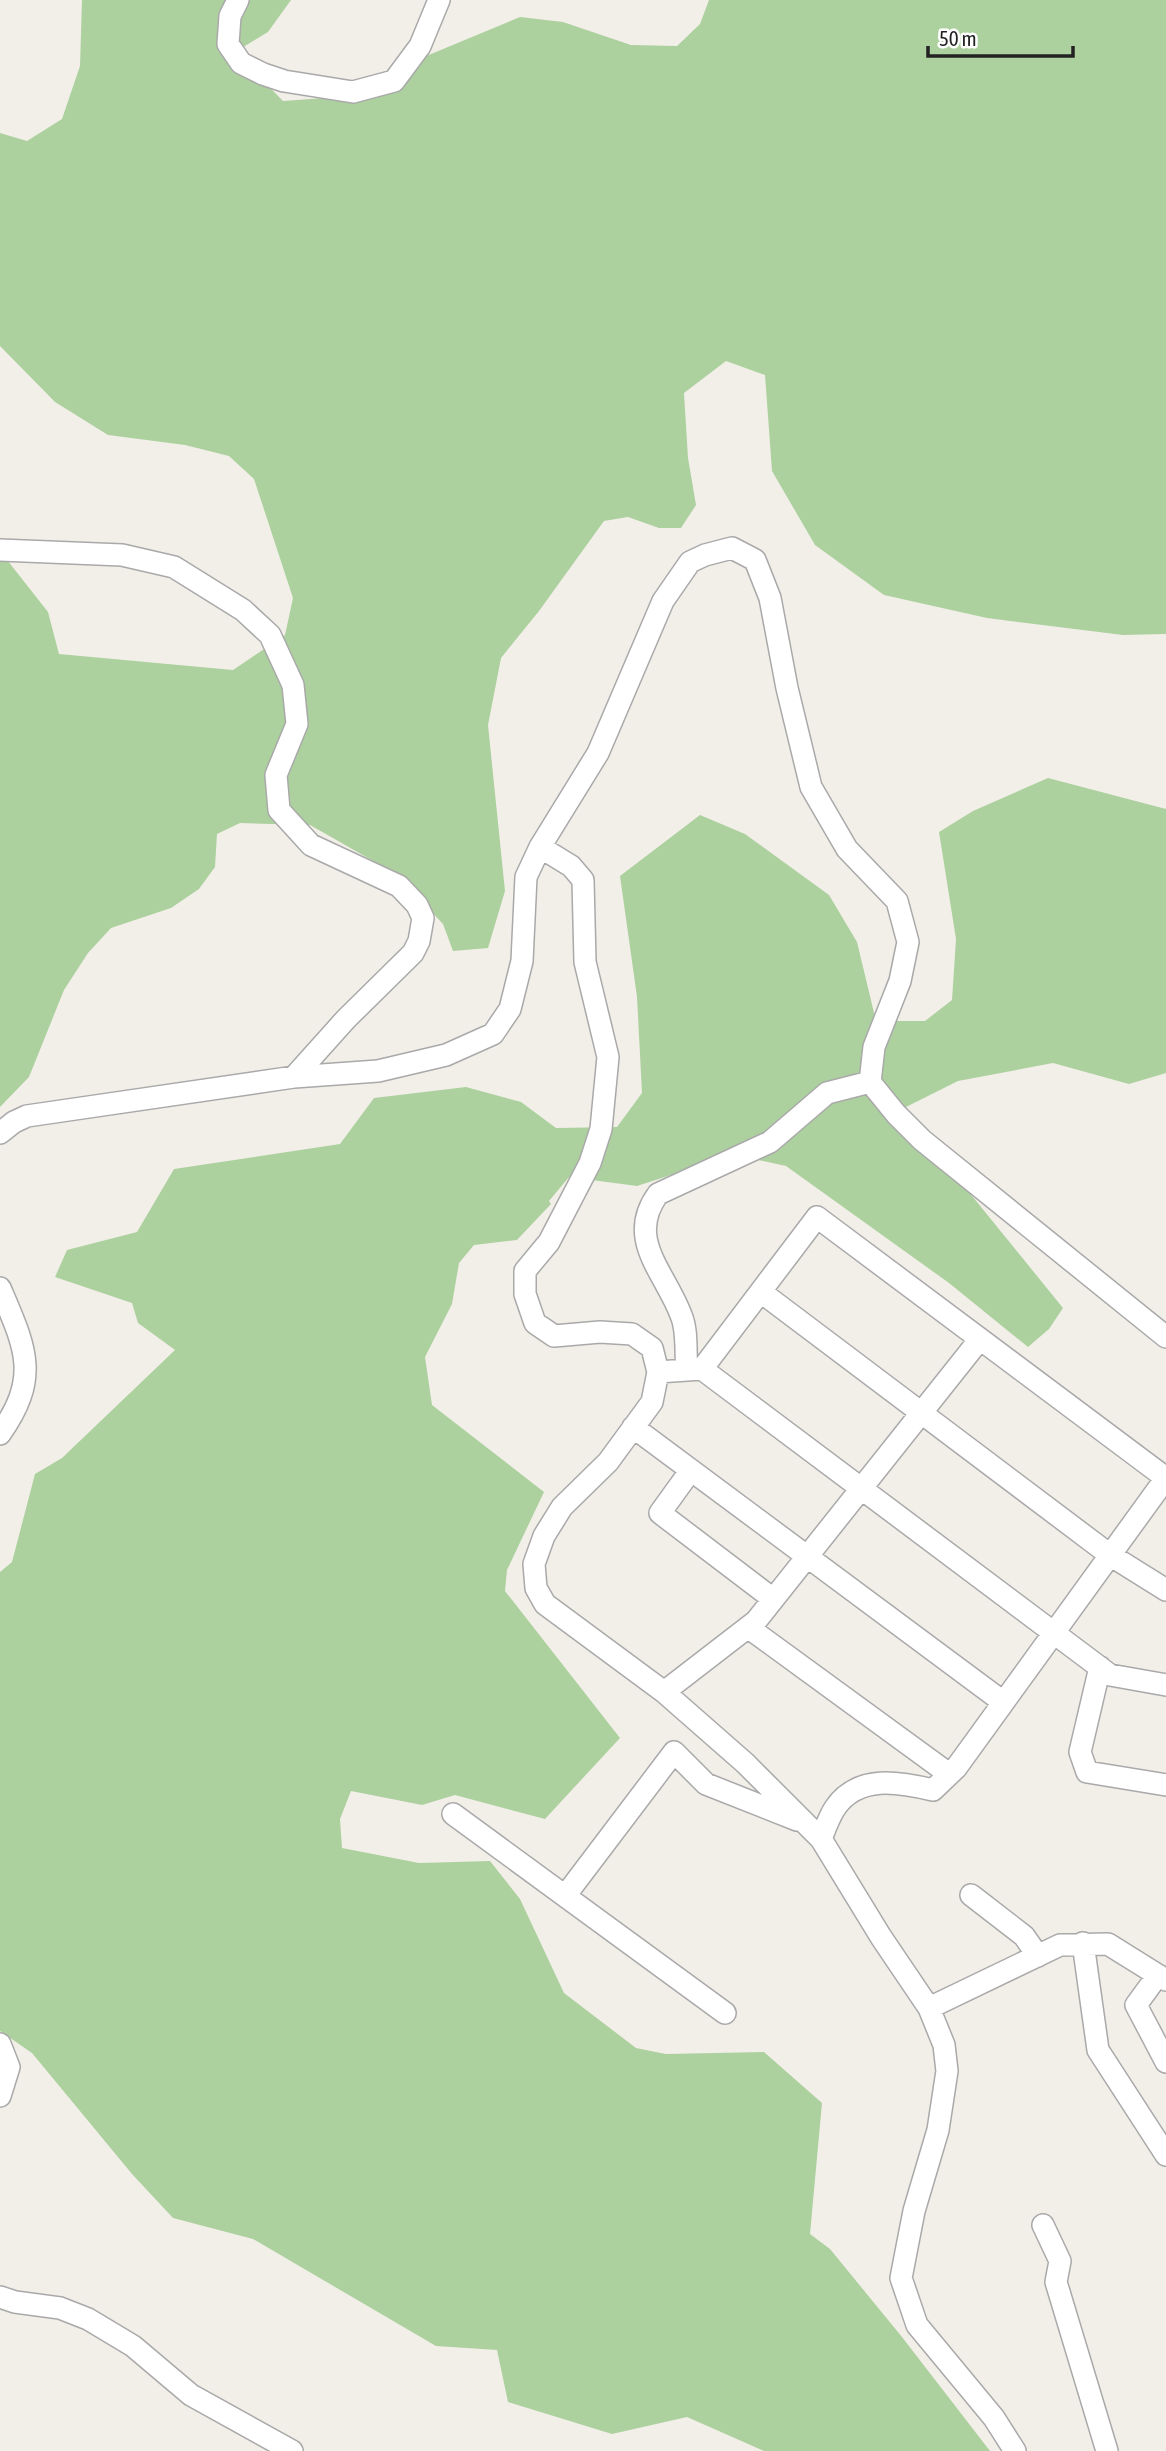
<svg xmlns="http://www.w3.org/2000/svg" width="1166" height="2451" viewBox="0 0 1166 2451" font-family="'Asap Condensed',sans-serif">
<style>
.forest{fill:#add19e}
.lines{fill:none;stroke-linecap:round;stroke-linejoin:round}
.minor-casing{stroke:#a9a9a9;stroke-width:24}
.minor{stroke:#fff;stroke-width:21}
</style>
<rect width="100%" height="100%" fill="#f2efe9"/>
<path class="forest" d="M 82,0 L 291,0 L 268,32 L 235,52 L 283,101 L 325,98 L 520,17 L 563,22 L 631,45 L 677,46 L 700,24 L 709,0 L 1166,0 L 1166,634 L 1123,635 L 987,618 L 884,595 L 815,545 L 772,471 L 765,375 L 726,361 L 684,393 L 688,458 L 696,505 L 681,528 L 659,528 L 628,517 L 604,521 L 539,611 L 501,658 L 488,725 L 505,891 L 488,948 L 453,951 L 443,924 L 396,874 L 310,825 L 240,823 L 217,834 L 215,867 L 199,889 L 171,908 L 111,928 L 88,953 L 64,990 L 29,1077 L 0,1107 L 0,551 L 48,612 L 59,654 L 233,670 L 285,635 L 293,598 L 254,479 L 229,456 L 185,445 L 108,435 L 55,402 L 0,346 L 0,133 L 27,141 L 62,119 L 80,66 Z
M 1048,778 L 1166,809 L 1166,1073 L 1129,1084 L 1053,1063 L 958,1081 L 890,1115 L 968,1191 L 1063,1308 L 1049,1329 L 1028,1347 L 949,1283 L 786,1166 L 749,1158 L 720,1159 L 637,1186 L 569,1177 L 549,1201 L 551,1204 L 517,1240 L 474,1245 L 459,1263 L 452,1304 L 425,1357 L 432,1405 L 544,1492 L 507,1570 L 505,1591 L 620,1738 L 545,1819 L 455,1795 L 422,1805 L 351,1791 L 340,1819 L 342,1848 L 419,1863 L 490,1861 L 520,1899 L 564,1993 L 636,2048 L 666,2054 L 764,2052 L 822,2103 L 810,2234 L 830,2249 L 902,2337 L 990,2451 L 764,2451 L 687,2417 L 612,2434 L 508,2402 L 497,2350 L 436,2346 L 253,2239 L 173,2218 L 132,2174 L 32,2053 L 0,2031 L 0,1572 L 12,1562 L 35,1474 L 62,1458 L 175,1350 L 138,1323 L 132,1303 L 55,1277 L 67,1250 L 137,1232 L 174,1169 L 340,1144 L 374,1098 L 466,1087 L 521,1102 L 556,1128 L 617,1127 L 642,1093 L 637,997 L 620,876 L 700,815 L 745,834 L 829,895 L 857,942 L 876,1021 L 925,1021 L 952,1000 L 956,939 L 939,832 L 973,811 Z"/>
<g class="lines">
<defs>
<path id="minor" d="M 238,0 L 230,16 L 228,44 L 241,63 L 263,74 L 284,81 L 353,92 L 394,81 L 420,46 L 439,0
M 0,550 L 122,555 L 174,567 L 243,610 L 270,635 L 293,685 L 297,724 L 276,775 L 279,810 L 311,845 L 399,886 L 417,905 L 423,918 L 419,941 L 413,953 L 346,1019 L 294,1077
M 540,847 L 571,866 L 583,880 L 585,962 L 608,1057 L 601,1129 L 590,1163 L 549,1242 L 525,1271 L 525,1294 L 535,1323 L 554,1336 L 600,1332 L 632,1334 L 652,1348 L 658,1372 L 652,1402 L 608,1462 L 562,1507 L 544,1536 L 534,1564 L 536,1588 L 545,1604 L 664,1692 L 745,1763 L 821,1839 L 881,1937 L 929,2008 L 944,2045 L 947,2071 L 938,2130 L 914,2211 L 901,2278 L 917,2325 L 994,2418 L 1015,2451
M 0,1133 L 14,1122 L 27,1116 L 294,1077 L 378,1071 L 446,1055 L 493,1034 L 510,1009 L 522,961 L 526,877 L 540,847 L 598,753 L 663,601 L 690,562 L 705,555 L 732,548 L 755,560 L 770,598 L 787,688 L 811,787 L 847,849 L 897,901 L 908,942 L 900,981 L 874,1047 L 870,1082 L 896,1114 L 922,1140 L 1166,1337
M 0,1288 C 25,1347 41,1376 0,1434
M 761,1292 L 1110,1555 L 1166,1590
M 702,1369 L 817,1217 L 1166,1478 L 956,1768 L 933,1790 C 899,1782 858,1774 835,1808 C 829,1817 825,1829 821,1839
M 687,1370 C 685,1353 688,1331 681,1315 C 665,1272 625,1239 658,1194 L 770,1142 L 827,1093 L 870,1082
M 658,1372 L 702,1369 L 1110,1675 L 1166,1685
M 633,1427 L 1003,1702
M 691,1470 L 660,1513 L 773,1599
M 749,1628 L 949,1774
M 1100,1667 L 1080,1752 L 1087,1772 L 1166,1785
M 664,1692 L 756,1621 L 980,1339
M 453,1814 L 565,1896 L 674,1752 L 706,1784 L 797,1820
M 971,1895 L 1024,1936 L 1038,1956
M 565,1896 L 725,2013
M 1083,1943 L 1098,2050 L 1166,2155
M 1158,1975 L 1136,2005 L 1166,2062
M 929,2008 L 1060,1945 L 1108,1944 L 1166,1980
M 0,2044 L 9,2067 L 0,2096
M 1043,2225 L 1060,2261 L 1056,2282 L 1107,2451
M 0,2297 L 15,2302 L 60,2308 L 88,2319 L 133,2346 L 191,2395 L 292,2451"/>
</defs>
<use href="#minor" class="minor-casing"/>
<use href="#minor" class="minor"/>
</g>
<path d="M928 46v10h145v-10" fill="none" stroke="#222222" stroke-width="3.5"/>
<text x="939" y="46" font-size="21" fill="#222222" stroke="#ffffff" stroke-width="5" paint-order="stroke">50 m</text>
</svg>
